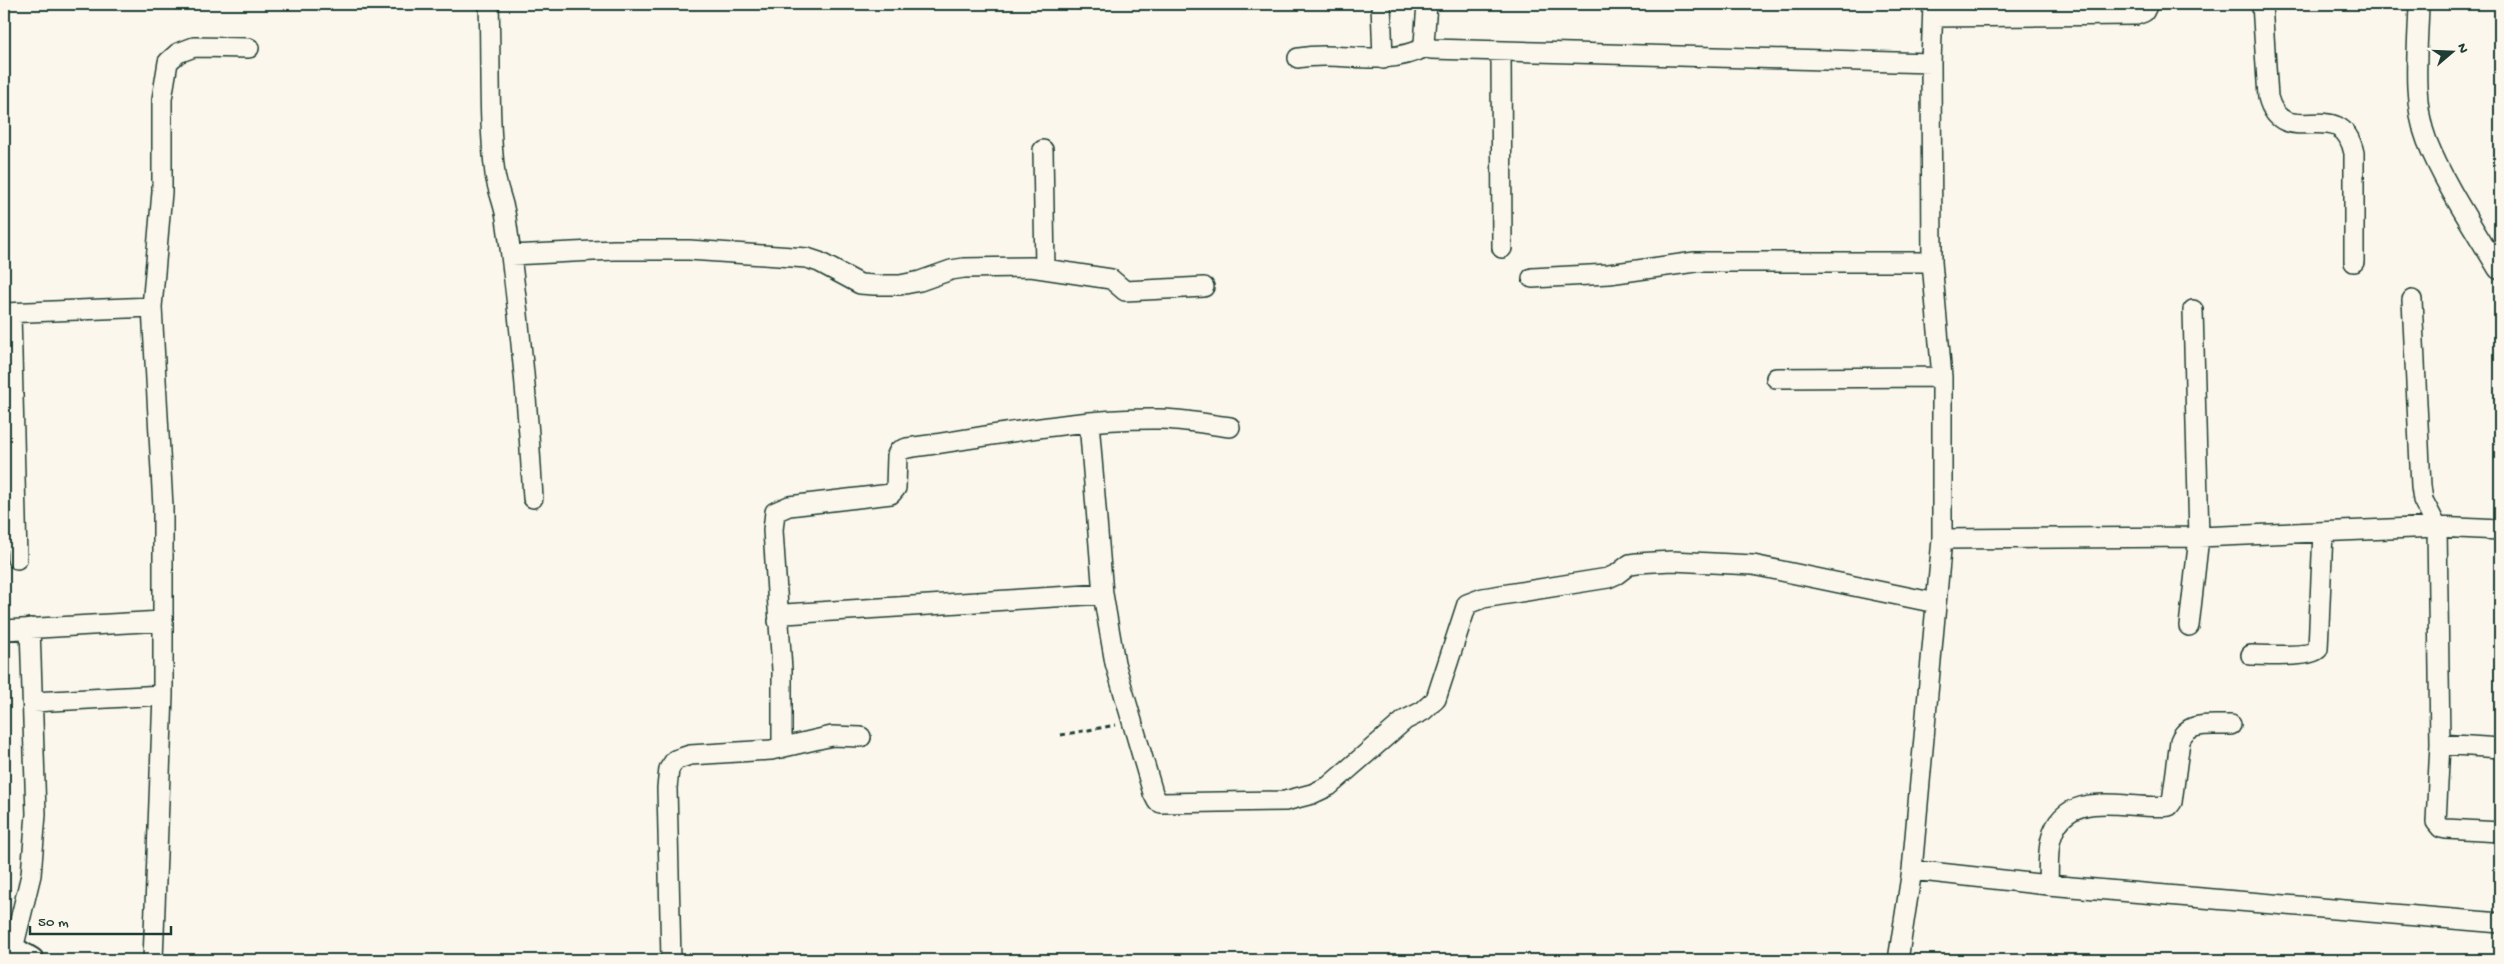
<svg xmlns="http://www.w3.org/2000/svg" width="2504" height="964" viewBox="0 0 2504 964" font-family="'Gochi Hand',sans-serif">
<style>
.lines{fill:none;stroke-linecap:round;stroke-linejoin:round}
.minor-casing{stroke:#1f3d34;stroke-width:22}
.tertiary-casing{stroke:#1f3d34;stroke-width:28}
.path{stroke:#1f3d34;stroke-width:3;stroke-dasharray:5 4;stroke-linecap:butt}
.minor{stroke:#fbf7ec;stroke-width:19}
.tertiary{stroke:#fbf7ec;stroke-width:24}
</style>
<rect width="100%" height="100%" fill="#fbf7ec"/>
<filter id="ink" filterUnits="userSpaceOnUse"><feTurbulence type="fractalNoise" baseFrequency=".02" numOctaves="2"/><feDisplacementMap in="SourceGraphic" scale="10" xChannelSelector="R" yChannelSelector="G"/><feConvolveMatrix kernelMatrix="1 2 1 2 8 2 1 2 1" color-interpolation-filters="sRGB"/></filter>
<g filter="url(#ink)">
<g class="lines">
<defs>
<path id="minor" d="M 489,4 C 491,60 488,118 495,174 C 497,189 504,203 506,218 C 519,311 528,404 533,498
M 1381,4 L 1383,59
M 1427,4 L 1424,43 L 1431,49 L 1931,63
M 2262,4 L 2268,97 C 2283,154 2341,92 2354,153 L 2354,262
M 2419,4 C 2418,47 2411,100 2427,141 C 2445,186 2474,228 2498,269
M 1933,17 L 2136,15 L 2144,12 L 2148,4
M 1501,51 L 1502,248
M 1298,58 C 1343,50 1380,69 1426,47
M 1043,150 L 1045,269
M 511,255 L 614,250 L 689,250 L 807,258 L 819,262 L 860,284 L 874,285 L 900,285 L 920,281 L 951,270 L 964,268 L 1031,267 L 1111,279 L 1125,291 L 1204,287
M 1532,278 L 1609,274 L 1695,262 L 1932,262
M 2412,300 L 2421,486 L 2423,500 L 2437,527 L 2440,744 L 2436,822 L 2441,828 L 2446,829 L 2500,832
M 4,313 L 152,307
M 11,313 L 17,559
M 1776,378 L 1942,377
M 1089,422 L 1103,594 L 1115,663 L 1153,793 L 1157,801 L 1161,803 L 1285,801 L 1312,794 L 1329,786 L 1405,720 L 1423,711 L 1436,699 L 1467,604 L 1483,598 L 1608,578 L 1617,574 L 1630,564 L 1637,563 L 1672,561 L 1753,565 L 1936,603
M 1942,539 L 2199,537 L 2437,527 L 2500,530
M 778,621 L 785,614 L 1103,594
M 2189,626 L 2199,537 L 2193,310
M 4,630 L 162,621
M 2251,655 C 2265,655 2310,658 2318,649 L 2323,532
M 33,702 L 163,695
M 2440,744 L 2500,748
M 782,748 L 782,670 L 773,530 L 775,512 L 789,506 L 891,494 L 896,488 L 897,455 L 899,451 L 907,448 C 990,437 1073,418 1158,419 C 1182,419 1206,424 1230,427
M 1912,870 L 2048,885 L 2500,923
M 2048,885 C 2049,871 2047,853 2051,839 C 2065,785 2129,811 2169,806 L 2172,802 L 2180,741 C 2188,720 2212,726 2231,725
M 13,949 L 31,875 L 36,814 L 30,628
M 153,960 L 163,695 L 163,507 L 152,307 L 162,192 L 162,99 L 168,62 L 178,53 L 194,47 L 249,48
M 671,960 L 667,788 L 669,769 L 675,760 L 690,755 L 771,750 L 832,736 L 861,737
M 1898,960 L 1912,870 L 1942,539 L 1942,377 L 1932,262 L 1931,63 L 1933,4"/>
<path id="tertiary" d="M 4,944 L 31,960"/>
</defs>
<use href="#minor" class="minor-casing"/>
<use href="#tertiary" class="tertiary-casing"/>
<path class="path" d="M 1061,735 L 1116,725"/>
<use href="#minor" class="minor"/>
<use href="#tertiary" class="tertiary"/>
</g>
</g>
<rect width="2504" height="964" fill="none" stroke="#fbf7ec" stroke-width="20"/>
<rect x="10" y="10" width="2484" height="944" fill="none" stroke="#1f3d34" stroke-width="2" filter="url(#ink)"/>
<g transform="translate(2452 52) rotate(71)" stroke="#fbf7ec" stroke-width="4" paint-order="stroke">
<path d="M0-4L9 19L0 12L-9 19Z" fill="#1f3d34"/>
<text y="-8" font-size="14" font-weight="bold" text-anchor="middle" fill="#1f3d34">N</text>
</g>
<path d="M30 926v8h141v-8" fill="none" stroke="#1f3d34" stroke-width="2.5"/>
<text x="38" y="926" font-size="15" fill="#1f3d34" stroke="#fbf7ec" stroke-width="4" paint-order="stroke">50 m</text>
</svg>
